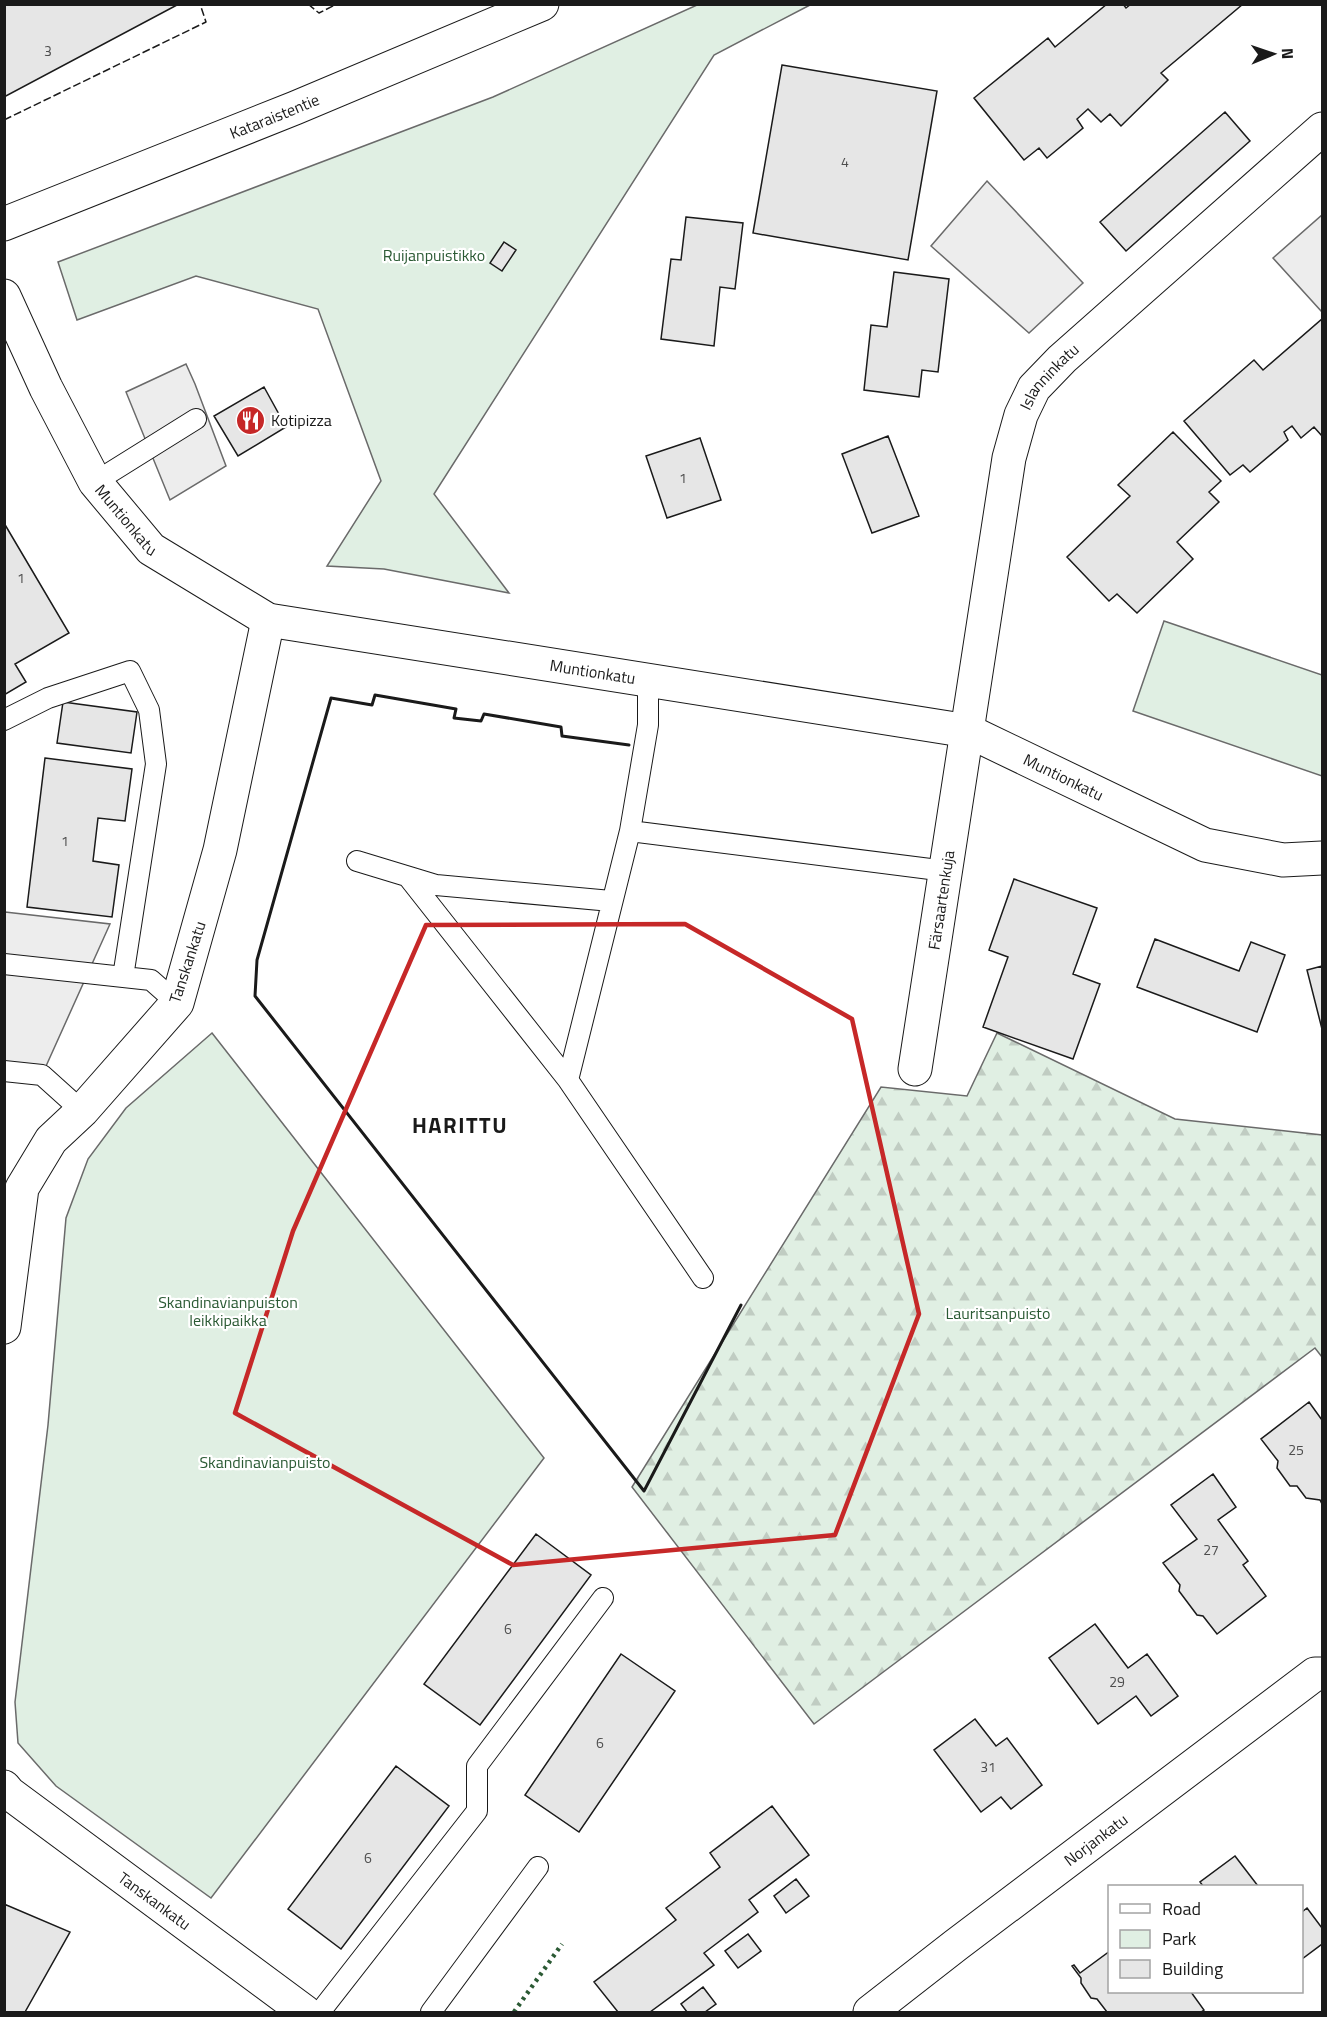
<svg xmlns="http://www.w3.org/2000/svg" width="1327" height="2017" viewBox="0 0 1327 2017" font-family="'Titillium Web',sans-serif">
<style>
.forest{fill:url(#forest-firs);stroke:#6a6a6a;stroke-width:1.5}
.park{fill:#e0efe3;stroke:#6a6a6a;stroke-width:1.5}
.parking{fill:#ededed;stroke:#6a6a6a;stroke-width:1.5}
.building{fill:#e6e6e6;stroke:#1a1a1a;stroke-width:1.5}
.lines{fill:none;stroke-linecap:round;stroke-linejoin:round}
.lane-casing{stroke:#1a1a1a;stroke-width:22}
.street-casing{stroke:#1a1a1a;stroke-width:35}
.secondary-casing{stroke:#1a1a1a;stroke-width:35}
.lane{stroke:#fff;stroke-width:20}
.street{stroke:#fff;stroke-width:33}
.secondary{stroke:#fff;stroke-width:33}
.hedge{stroke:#2b5a34;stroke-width:4.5;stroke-dasharray:3 4.5;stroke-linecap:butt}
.fence{stroke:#1a1a1a;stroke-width:1.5;stroke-dasharray:8 3;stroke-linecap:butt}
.wall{stroke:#1a1a1a;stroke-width:3}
.marked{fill:none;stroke:#c62828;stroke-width:4.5;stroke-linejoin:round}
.labels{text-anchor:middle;stroke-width:4.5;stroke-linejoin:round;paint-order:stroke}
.number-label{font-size:14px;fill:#4d4d4d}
.street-label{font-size:16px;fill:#1a1a1a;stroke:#fff}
.park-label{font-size:16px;fill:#2b5a34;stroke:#fff}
.poi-label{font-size:16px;fill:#1a1a1a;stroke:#fff;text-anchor:start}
.district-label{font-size:22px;font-weight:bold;letter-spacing:1.5px;fill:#1a1a1a;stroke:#fff}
</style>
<defs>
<pattern id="forest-firs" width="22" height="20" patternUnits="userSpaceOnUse" patternTransform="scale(1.5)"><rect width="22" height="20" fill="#e0efe3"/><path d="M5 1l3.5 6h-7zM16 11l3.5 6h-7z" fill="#c0ccc2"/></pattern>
</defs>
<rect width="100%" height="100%" fill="#fff"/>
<path class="forest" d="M 997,1033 L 1175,1119 L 1322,1135 L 1322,1357 L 1315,1348 L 814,1724 L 632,1487 L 881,1087 L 967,1096 Z"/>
<path class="park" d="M 697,5 L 810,5 L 714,55 L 434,494 L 509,593 L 384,569 L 327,566 L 381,481 L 318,309 L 196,276 L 77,320 L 58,262 L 493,97 Z
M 1164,621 L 1322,675 L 1322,776 L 1133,711 Z
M 212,1033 L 544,1458 L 211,1898 L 56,1786 L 18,1743 L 15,1702 L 48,1425 L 66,1218 L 88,1159 L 126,1108 Z"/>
<path class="parking" d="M 987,181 L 1083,283 L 1029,333 L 931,246 Z
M 1322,215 L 1322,312 L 1273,258 Z
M 186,364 L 195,384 L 226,466 L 170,500 L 126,392 Z
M 5,912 L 110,924 L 42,1075 L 5,1071 Z"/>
<path class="building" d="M 4,4 L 177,4 L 177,5 L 4,97 Z
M 1107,4 L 1123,4 L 1126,8 L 1131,4 L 1243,4 L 1161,73 L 1168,80 L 1121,126 L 1110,114 L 1101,122 L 1088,109 L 1077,119 L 1083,128 L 1047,158 L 1039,148 L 1024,160 L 974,98 L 1048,38 L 1055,47 Z
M 782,65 L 937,91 L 908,260 L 753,233 Z
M 1225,112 L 1250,141 L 1126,251 L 1100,222 Z
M 686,217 L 743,223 L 735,289 L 720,287 L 714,346 L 661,339 L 671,259 L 681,260 Z
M 504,242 L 516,250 L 502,271 L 490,263 Z
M 894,272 L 949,279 L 938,372 L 922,370 L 919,397 L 864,390 L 871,325 L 887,327 Z
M 1322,319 L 1322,436 L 1314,427 L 1301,438 L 1292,426 L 1284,432 L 1288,440 L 1250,472 L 1243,465 L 1230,475 L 1184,421 L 1254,360 L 1263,370 Z
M 264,387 L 286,427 L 238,456 L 214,416 Z
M 1173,432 L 1221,481 L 1209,492 L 1219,502 L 1177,542 L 1193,559 L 1137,613 L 1117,594 L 1109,601 L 1067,557 L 1130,496 L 1118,485 Z
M 888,436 L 919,516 L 872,533 L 842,454 Z
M 700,438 L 721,500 L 667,518 L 646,456 Z
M 4,523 L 69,633 L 15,664 L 26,682 L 4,695 Z
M 63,702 L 137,712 L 131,753 L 57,743 Z
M 45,758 L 132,769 L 125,821 L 98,818 L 93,861 L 119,865 L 112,917 L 27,907 Z
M 1014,879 L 1097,908 L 1073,974 L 1100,984 L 1073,1059 L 983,1027 L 1008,957 L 989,950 Z
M 1155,939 L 1239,971 L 1251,942 L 1285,955 L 1257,1032 L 1137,987 Z
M 1322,966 L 1322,1029 L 1307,970 Z
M 1309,1402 L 1322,1420 L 1322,1504 L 1320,1500 L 1306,1498 L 1297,1486 L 1290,1486 L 1277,1468 L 1278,1461 L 1261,1439 Z
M 1213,1474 L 1236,1507 L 1218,1520 L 1248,1561 L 1243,1565 L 1266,1596 L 1217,1634 L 1203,1616 L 1197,1615 L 1179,1591 L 1180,1585 L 1163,1563 L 1197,1539 L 1171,1505 Z
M 536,1534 L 591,1575 L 480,1725 L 424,1684 Z
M 1095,1624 L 1128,1668 L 1147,1654 L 1178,1696 L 1151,1716 L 1136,1696 L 1098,1724 L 1049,1658 Z
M 621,1654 L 675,1691 L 579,1832 L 525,1795 Z
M 975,1719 L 996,1746 L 1007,1738 L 1042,1785 L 1011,1809 L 1001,1797 L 981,1812 L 934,1750 Z
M 396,1766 L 449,1806 L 341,1949 L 288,1909 Z
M 772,1806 L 809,1855 L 749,1900 L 758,1912 L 704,1953 L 714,1965 L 650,2012 L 618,2012 L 594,1982 L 676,1920 L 666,1908 L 720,1867 L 710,1853 Z
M 1235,1856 L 1258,1886 L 1203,1886 L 1200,1882 Z
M 796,1879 L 809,1896 L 786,1913 L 774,1896 Z
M 4,1904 L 70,1932 L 25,2012 L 4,2012 Z
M 1307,1908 L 1322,1928 L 1322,1944 L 1302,1959 L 1302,1912 Z
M 748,1934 L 761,1951 L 738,1968 L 725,1951 Z
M 1110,1951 L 1110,1992 L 1191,1992 L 1204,2010 L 1201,2012 L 1107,2012 L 1097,1999 L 1091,1998 L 1081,1983 L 1081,1978 L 1072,1966 L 1074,1965 L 1080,1973 Z
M 703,1987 L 716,2004 L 705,2012 L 687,2012 L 681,2004 Z"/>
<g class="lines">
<defs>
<path id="lane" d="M 95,482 L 196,419
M 648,681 L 648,725 L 630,831 L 946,871
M 4,720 L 48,698 L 130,671 L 149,710 L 156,764 L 123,977
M 357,861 L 436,885 L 611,901
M 408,877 L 568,1080 L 703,1278
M 4,964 L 151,980 L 177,1003
M 4,1071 L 42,1075 L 82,1111
M 568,1080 L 630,831
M 320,2012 L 477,1811 L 477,1766 L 603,1598
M 431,2012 L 538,1867"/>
<g id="street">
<path id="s1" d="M 4,296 L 46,388 L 95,482 L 151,549 L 268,620 L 968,731 L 1205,845 L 1283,860 L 1322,858"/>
<path id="s2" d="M 915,1069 L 1009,458 L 1021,415 L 1034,388 L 1062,359 L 1322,129"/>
<path d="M 4,1327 L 22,1188 L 51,1140 L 82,1111 L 177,1003 L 220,850 L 268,620"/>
<path id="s3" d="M 4,1787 L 9,1793 L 305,2012"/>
<path id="s4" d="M 870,2012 L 956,1945 L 1315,1674 L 1322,1674"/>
</g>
<g id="secondary">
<path id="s5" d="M 4,224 L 295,108 L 542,4"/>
</g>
</defs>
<use href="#lane" class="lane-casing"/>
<use href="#street" class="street-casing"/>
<use href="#secondary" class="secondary-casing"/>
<use href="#lane" class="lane"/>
<use href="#street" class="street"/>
<use href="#secondary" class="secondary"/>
<path class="hedge" d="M 514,2012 L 562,1944"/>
<path class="fence" d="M 308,4 L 319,13 L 337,4
M 4,120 L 206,22 L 200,4"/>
<path class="wall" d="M 629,745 L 562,736 L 561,727 L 484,714 L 481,721 L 454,718 L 456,709 L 375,695 L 372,705 L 331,698 L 257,960 L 255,996 L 644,1491 L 741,1305"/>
</g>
<path class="marked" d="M 685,924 L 852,1019 L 919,1314 L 835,1535 L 513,1565 L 235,1413 L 293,1231 L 426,925 Z"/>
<defs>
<symbol id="restaurant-disc" viewBox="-11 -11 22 22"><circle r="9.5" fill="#c62828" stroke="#fff"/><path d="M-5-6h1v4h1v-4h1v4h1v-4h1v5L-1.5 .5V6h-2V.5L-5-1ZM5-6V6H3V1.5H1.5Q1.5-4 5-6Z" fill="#fff"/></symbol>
</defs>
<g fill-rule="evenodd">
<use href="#restaurant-disc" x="234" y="404" width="33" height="33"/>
</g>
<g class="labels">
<g class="number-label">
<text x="48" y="56">3</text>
<text x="845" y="167">4</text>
<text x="683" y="483">1</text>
<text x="21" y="583">1</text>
<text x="65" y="846">1</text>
<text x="1296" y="1455">25</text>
<text x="1211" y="1555">27</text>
<text x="508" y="1634">6</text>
<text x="1117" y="1687">29</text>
<text x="600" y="1748">6</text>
<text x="988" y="1772">31</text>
<text x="368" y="1863">6</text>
</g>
<g class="street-label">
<text dy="6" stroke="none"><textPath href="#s5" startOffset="291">Kataraistentie</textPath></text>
<text dy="6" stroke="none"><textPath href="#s2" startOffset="711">Islanninkatu</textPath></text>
<text dy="6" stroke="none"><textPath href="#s1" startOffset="256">Muntionkatu</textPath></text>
<text dy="6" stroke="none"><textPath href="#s1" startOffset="760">Muntionkatu</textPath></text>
<text dy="6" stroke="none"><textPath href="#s1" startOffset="1246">Muntionkatu</textPath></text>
<text dy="6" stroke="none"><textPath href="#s2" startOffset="171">Färsaartenkuja</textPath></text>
<text transform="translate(187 962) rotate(-72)" y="6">Tanskankatu</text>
<text dy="6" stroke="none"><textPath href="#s4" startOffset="284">Norjankatu</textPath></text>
<text dy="6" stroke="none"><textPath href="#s3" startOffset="189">Tanskankatu</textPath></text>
</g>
<g class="park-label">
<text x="434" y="261">Ruijanpuistikko</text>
<text x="228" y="1308">Skandinavianpuiston<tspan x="228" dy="18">leikkipaikka</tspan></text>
<text x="998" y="1319">Lauritsanpuisto</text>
<text x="265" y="1468">Skandinavianpuisto</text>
</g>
<g class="poi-label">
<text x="271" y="426">Kotipizza</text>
</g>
<g class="district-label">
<text x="460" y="1133">HARITTU</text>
</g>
</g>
<rect width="1327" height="2017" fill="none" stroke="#1a1a1a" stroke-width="12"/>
<rect x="1108" y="1885" width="195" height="108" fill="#ffffff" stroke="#a3a3a3" stroke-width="1.5"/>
<rect x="1120" y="1904" width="30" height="9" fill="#ffffff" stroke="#a3a3a3" stroke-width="1.5"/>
<text x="1162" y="1915" font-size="18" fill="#1a1a1a">Road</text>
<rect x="1120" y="1930" width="30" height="18" fill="#e0efe3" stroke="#a3a3a3" stroke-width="1.5"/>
<text x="1162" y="1945" font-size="18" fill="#1a1a1a">Park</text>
<rect x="1120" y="1960" width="30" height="18" fill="#e6e6e6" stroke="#a3a3a3" stroke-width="1.5"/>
<text x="1162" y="1975" font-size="18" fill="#1a1a1a">Building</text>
<g transform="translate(1273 54) rotate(88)" stroke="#ffffff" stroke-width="4.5" paint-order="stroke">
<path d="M0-4.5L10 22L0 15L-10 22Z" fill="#1a1a1a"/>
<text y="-9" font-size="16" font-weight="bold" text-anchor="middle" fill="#1a1a1a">N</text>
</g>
</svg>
